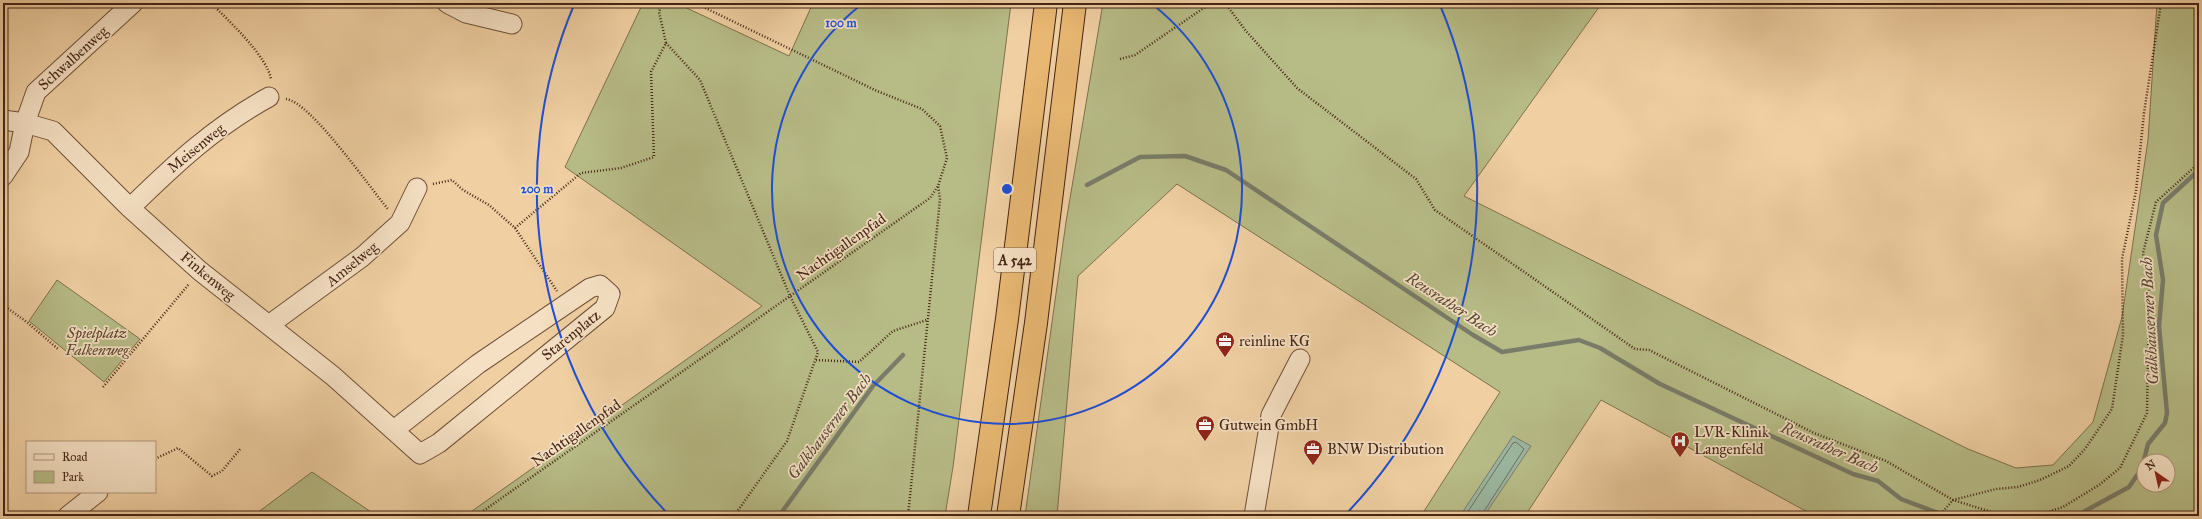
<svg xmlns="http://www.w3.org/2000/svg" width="2202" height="519" viewBox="0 0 2202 519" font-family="'IM FELL Great Primer',serif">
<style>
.green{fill:#b7bc87;stroke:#7e704e;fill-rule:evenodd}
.water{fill:#9bb7a1;stroke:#797c69}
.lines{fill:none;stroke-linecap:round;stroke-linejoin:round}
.shore{stroke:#706e5b;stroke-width:1}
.stream{stroke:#797c69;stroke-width:4.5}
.street-casing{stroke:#704f38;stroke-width:21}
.highway-casing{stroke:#452415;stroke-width:24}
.path{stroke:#452415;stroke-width:2.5;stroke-dasharray:1 2;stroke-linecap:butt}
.street{stroke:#f5e0c3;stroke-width:19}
.highway{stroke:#e8b872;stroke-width:22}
.ring{fill:none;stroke:#1d4ed8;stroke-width:2}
.labels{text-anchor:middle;stroke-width:3.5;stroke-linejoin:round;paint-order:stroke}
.shield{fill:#f5e0c3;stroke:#7a5c49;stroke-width:1}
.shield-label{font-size:14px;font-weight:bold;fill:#452415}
.street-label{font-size:15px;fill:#452415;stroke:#f5e0c3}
.park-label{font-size:15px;font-style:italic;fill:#5c422c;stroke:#f5e0c3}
.poi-label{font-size:15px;fill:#452415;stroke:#f5e0c3;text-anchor:start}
.water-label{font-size:16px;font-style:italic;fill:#5a4938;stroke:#f5e0c3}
.centre{fill:#1d4ed8;stroke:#f5e0c3;stroke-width:2}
.ring-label{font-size:12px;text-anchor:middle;font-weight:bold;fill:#1d4ed8;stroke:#f5e0c3;stroke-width:3.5;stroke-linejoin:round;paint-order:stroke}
</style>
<rect width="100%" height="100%" fill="#f0d0a3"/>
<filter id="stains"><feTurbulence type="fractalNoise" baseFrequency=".005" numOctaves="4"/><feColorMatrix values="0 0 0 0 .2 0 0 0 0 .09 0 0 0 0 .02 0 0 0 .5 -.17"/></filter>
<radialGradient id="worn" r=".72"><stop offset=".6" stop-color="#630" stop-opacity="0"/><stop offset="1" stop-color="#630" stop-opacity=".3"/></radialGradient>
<path class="green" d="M 643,3 L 676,3 L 789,56 L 813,3 L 1011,3 L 953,467 L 945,516 L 465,516 L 762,306 L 565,167 Z
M 1103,3 L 1602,3 L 1464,196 L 1968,449 L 2016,468 L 2053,465 L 2093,422 L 2122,317 L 2148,140 L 2157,3 L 2199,3 L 2199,516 L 1815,516 L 1601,400 L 1525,516 L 1421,516 L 1500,392 L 1177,184 L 1078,276 L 1057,516 L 1025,516 L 1066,222 ZM 2144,461 L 2168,461 L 2168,485 L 2144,485 Z
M 57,280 L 140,339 L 104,382 L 29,321 Z
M 312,472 L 377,516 L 253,516 Z"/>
<path class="water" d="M 1513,436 L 1531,446 L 1484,516 L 1460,516 Z"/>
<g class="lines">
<path class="shore" d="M 1465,516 L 1513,443 L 1516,442 L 1524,449 L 1481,516"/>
<path class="stream" d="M 1087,185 L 1140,157 L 1185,156 L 1226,170 L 1473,335 L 1502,352 L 1579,340 L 1600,348 L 1660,384 L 1853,474 L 1878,481 L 1901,499 L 1946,516
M 779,516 L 873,386 L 903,355
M 2076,516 L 2129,487 L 2142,468 L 2148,444 L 2165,423 L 2167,413 L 2159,326 L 2163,280 L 2156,235 L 2163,203 L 2199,170"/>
<defs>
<path id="street" d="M 447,3 L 466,13 L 512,24
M 3,120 L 25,123 L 36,92 L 133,3
M 3,176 L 19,152 L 25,123 L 53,131 L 130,208 L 200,271 L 333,376 L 420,454 L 439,443 L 605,308 L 610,294 L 600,285 L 590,288 L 478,364 L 394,430
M 130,208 C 175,164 213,128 269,97
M 269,325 L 362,257 L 400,223 L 417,188
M 68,516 L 98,492
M 1254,516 L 1271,415 L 1300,359"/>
<path id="highway" d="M 979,516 L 1007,319 L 1046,3
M 1008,516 L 1036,323 L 1075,3"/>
</defs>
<use href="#street" class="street-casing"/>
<use href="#highway" class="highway-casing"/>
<path class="path" d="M 211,3 C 227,19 269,58 271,80
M 1225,3 L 1246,31 L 1297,88 L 1416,179 L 1435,210 L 1635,349 L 1649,350 L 1814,433 L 1886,461 L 1953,500 L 2004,516
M 666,43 L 700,80 L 790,296 L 818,352 L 787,441 L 734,516
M 1120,59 L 1135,55 L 1211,3
M 286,99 C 311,102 369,187 388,209
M 433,184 L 452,180 L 463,190 L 489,205 L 515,228 L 581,173 L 621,168 L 654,157 L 651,72 L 666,43 L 659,12 L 662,3
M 515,228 L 557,291
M 3,305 L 28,323 L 58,349
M 816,360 L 859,362 L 893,331 L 927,320
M 103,387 L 189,284
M 155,459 L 178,448 L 212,476 L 222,471 L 241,448
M 476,516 L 930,198 L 938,186 L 947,158 L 940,126 L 922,109 L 877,91 L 695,3
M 908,516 L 940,199 L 938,186
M 1939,516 L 1953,500 L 1996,489 L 2018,487 L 2040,480 L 2069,466 L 2085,449 L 2112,409 L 2123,335 L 2122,259 L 2136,191 L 2144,113 L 2161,3
M 2035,516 L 2063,507 L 2099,485 L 2120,468 L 2147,413 L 2149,297 L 2143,253 L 2156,202 L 2199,163"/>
<use href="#street" class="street"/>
<use href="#highway" class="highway"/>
</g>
<g class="ring">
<path d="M1152 4A235 235 0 1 1 862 4"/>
<path d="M669 515A470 470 0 0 1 574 5M1440 5A470 470 0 0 1 1345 515"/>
</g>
<defs>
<symbol id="office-pin" viewBox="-11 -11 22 30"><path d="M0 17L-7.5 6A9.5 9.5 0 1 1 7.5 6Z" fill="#8f2418" stroke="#f5e0c3"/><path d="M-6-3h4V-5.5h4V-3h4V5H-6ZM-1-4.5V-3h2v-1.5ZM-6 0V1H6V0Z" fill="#fff"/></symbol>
<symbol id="hospital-pin" viewBox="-11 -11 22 30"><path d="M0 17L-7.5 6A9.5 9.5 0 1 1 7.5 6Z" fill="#8f2418" stroke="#f5e0c3"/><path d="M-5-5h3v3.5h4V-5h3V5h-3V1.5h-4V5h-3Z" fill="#fff"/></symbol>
</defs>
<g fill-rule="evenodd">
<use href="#office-pin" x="1214" y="330" width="22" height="30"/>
<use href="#office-pin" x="1194" y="414" width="22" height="30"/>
<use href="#hospital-pin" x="1669" y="430" width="22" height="30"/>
<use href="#office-pin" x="1302" y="438" width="22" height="30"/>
</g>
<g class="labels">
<rect class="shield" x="994" y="248" width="42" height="24" rx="3"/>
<g class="shield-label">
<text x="1015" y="265">A 542</text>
</g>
<g class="street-label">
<text transform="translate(73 58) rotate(-42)" y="5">Schwalbenweg</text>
<text transform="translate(196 148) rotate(-39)" y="5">Meisenweg</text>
<text transform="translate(841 247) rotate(-35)" y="5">Nachtigallenpfad</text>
<text transform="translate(352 264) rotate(-39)" y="5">Amselweg</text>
<text transform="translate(208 276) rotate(40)" y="5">Finkenweg</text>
<text transform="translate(571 335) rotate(-39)" y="5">Starenplatz</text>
<text transform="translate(576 433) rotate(-35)" y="5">Nachtigallenpfad</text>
</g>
<g class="park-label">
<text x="97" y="338">Spielplatz<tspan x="97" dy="17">Falkenweg</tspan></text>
</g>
<g class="poi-label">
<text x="1239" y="346">reinline KG</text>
<text x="1219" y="430">Gutwein GmbH</text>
<text x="1694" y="437">LVR-Klinik<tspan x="1694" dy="17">Langenfeld</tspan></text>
<text x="1327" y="454">BNW Distribution</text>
</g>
<g class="water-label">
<text transform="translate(1452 304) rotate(33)" y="6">Reusrather Bach</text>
<text transform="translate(2149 321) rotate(-93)" y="6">Galkhauserner Bach</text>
<text transform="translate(829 426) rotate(-53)" y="6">Galkhauserner Bach</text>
<text transform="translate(1830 447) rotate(24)" y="6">Reusrather Bach</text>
</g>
</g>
<circle cx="1007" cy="189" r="6" class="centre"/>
<g class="ring-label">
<text x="841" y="27">100 m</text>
<text x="537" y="193">200 m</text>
</g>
<rect width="2202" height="519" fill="none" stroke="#f0d0a3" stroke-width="16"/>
<rect x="4" y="4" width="2194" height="511" fill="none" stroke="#452415" stroke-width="2"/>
<rect x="8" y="8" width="2186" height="503" fill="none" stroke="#452415"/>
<rect x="26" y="441" width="130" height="52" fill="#f5e0c3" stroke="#af957d"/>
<rect x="34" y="454" width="20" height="6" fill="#f5e0c3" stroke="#af957d"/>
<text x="62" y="461" font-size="12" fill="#452415">Road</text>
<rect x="34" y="471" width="20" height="12" fill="#b7bc87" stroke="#af957d"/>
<text x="62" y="481" font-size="12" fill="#452415">Park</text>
<g transform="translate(2156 473) rotate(326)"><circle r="19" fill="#f5e0c3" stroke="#af957d"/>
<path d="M0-3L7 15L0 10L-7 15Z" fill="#8f2418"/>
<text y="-6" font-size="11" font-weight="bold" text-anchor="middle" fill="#452415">N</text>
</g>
<rect width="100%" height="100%" filter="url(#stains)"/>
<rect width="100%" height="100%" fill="url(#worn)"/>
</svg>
